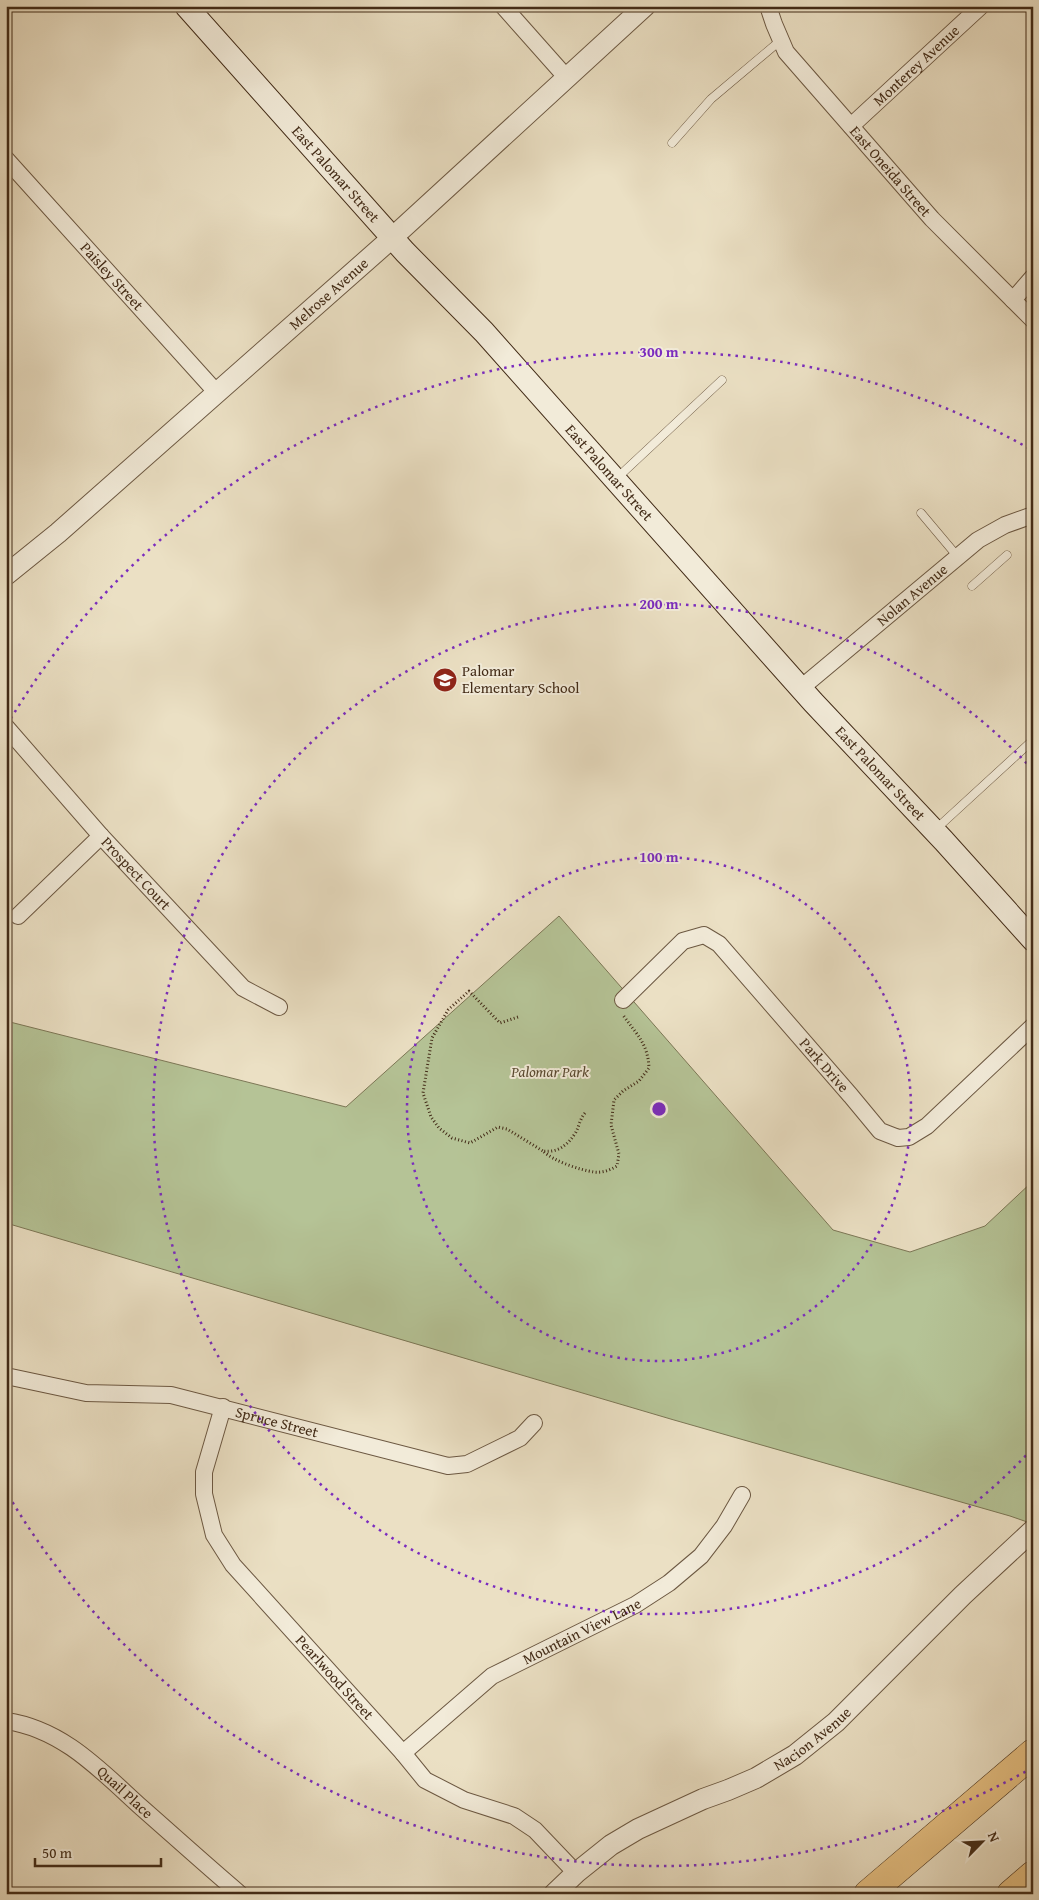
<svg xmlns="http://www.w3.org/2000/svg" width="1039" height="1900" viewBox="0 0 1039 1900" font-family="'Gentium Book Plus',serif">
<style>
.green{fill:#b5c396;stroke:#7c7756}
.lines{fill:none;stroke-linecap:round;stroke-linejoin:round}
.service-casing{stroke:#6c5842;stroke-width:9}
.minor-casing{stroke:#6c5842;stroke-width:18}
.tertiary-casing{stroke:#6c5842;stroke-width:22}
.secondary-casing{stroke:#422b17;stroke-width:24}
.motorway-casing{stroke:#422b17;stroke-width:29}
.path{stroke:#422b17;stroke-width:3;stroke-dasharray:1 2.5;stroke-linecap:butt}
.service{stroke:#f2ebd9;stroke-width:8}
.minor{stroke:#f2ebd9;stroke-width:16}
.tertiary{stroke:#f2ebd9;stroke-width:20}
.secondary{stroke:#f2ebd9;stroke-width:22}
.motorway{stroke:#e6c082;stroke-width:28}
.ring{fill:none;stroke:#7b2cbf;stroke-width:2.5;stroke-dasharray:2.5 5}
.labels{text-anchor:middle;stroke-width:4;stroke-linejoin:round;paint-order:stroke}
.street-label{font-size:15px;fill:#422b17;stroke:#f2ebd9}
.poi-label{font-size:15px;fill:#422b17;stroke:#f2ebd9;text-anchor:start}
.park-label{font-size:15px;font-style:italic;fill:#594930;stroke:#f2ebd9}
.centre{fill:#7b2cbf;stroke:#f2ebd9;stroke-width:2.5}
.ring-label{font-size:15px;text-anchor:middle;font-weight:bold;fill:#7b2cbf;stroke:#f2ebd9;stroke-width:4;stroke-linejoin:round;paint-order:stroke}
</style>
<rect width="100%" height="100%" fill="#ebe0c4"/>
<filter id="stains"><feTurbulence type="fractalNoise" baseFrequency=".004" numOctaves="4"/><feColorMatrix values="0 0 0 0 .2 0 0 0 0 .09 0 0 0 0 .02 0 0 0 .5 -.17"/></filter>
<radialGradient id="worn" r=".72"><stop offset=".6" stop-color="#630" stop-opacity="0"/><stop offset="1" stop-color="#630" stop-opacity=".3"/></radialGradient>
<path class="green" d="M 559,916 L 833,1230 L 910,1252 L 985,1226 L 1033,1181 L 1033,1524 L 1010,1516 L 674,1420 L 6,1223 L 6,1021 L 346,1107 Z"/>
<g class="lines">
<defs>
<path id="service" d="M 672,143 L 711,99 L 781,40
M 617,478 L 722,380
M 921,513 L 958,557
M 972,586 L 1007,555
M 936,829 L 1033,740"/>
<g id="minor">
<path d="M 503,6 L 566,77"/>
<path id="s1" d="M 768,6 L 774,24 L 786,52 L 932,219 L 1033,320"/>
<path id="s2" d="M 851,126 L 981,6"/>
<path id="s3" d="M 6,159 L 217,393"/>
<path d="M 1013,300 L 1033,277"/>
<path id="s4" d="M 801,688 L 978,540 L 1005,525 L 1033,515"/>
<path id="s5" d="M 6,727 L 101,836 L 243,988 L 279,1007"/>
<path d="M 18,916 L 101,836"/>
<path id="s6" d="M 623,1000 L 683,941 L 704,935 L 719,944 L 851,1096 L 880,1131 L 898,1138 L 909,1137 L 927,1126 L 1033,1026"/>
<path id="s7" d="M 6,1376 L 86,1393 L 171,1395 L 448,1466 L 467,1464 L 520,1438 L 534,1423"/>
<path id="s8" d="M 223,1407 L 204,1472 L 204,1494 L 214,1535 L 233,1565 L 403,1753 L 425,1780 L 464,1800 L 514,1816 L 535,1830 L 576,1873"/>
<path id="s9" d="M 6,1721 C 63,1729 101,1771 142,1808 C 175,1837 207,1866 240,1894"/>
<path id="s10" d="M 403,1753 L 492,1676 L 635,1605 L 669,1583 L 701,1556 L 724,1526 L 742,1495"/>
</g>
<g id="tertiary">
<path id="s11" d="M 6,575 L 58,533 L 392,238 L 645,6"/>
<path id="s12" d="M 554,1894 L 576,1873 L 611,1845 L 638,1829 L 703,1799 L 728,1790 L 756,1778 L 795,1755 L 836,1722 L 963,1595 L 1033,1530"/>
</g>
<g id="secondary">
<path id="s13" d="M 186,6 L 405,252 L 484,332 L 813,702 L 944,841 L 1033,940"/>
</g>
<path id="motorway" d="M 868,1894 L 1033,1753
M 1011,1894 L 1033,1875"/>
</defs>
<use href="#service" class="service-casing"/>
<use href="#minor" class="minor-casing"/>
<use href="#tertiary" class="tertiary-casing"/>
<use href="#secondary" class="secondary-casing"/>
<use href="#motorway" class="motorway-casing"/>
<path class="path" d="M 518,1017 L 500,1023 L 469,991 L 448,1010 L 432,1038 L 423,1093 L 431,1117 L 439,1128 L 452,1138 L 470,1143 L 498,1127 L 507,1129 L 543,1151
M 585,1113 C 580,1119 579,1126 576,1132 C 568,1145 558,1153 543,1151 C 553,1161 580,1170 594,1172 C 603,1173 610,1170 617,1166 L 619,1154 L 611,1125 L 614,1100 L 623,1091 L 639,1081 L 649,1068 C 648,1043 636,1034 623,1015"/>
<use href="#service" class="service"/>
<use href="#minor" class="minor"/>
<use href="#tertiary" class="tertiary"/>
<use href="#secondary" class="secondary"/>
<use href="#motorway" class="motorway"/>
</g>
<g class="ring">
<circle cx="659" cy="1109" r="252"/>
<path d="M1031 1450A505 505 0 1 1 1031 768"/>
<path d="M1032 1768A757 757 0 0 1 7 1493M7 725A757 757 0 0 1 1032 450"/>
</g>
<defs>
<symbol id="school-disc" viewBox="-11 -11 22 22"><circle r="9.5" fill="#8f2418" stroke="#f2ebd9"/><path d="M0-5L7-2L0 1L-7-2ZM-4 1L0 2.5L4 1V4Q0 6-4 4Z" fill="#fff"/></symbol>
</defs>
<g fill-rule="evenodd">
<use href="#school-disc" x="431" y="666" width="28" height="28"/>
</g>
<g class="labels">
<g class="street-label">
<text dy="5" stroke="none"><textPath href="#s2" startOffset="89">Monterey Avenue</textPath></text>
<text dy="5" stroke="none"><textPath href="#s1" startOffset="208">East Oneida Street</textPath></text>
<text dy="5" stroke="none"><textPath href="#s13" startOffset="225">East Palomar Street</textPath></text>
<text dy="5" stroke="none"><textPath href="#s3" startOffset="158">Paisley Street</textPath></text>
<text dy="5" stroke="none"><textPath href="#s11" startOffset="428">Melrose Avenue</textPath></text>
<text dy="5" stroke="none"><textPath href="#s13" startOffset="630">East Palomar Street</textPath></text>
<text dy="5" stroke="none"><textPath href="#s4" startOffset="145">Nolan Avenue</textPath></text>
<text dy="5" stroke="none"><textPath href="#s13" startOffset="1035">East Palomar Street</textPath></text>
<text dy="5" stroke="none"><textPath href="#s5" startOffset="196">Prospect Court</textPath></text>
<text dy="5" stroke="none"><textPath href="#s6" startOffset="284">Park Drive</textPath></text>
<text dy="5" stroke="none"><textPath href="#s7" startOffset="276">Spruce Street</textPath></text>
<text dy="5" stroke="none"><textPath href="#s10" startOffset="218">Mountain View Lane</textPath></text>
<text dy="5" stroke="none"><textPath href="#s8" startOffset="319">Pearlwood Street</textPath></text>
<text dy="5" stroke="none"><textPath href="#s12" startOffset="304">Nacion Avenue</textPath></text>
<text dy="5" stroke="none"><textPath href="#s9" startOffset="141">Quail Place</textPath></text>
</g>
<g class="poi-label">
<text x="462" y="676">Palomar<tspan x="462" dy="17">Elementary School</tspan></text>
</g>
<g class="park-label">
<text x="550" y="1077">Palomar Park</text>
</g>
</g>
<circle cx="659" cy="1109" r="8" class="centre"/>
<g class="ring-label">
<text x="659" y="357">300 m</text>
<text x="659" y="609">200 m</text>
<text x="659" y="862">100 m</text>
</g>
<rect width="1039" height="1900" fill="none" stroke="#ebe0c4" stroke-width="25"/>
<rect x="8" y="8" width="1024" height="1885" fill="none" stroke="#422b17" stroke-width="2.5"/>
<rect x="12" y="12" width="1014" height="1875" fill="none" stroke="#422b17"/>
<g transform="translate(982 1842) rotate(66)" stroke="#f2ebd9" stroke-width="4" paint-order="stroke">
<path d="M0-4L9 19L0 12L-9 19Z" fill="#422b17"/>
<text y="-8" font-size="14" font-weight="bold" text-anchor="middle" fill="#422b17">N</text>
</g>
<path d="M35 1858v8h126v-8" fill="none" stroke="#422b17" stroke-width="2.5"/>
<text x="42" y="1858" font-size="15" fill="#422b17" stroke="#f2ebd9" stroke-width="4" paint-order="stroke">50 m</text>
<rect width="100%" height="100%" filter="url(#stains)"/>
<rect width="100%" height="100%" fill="url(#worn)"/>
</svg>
